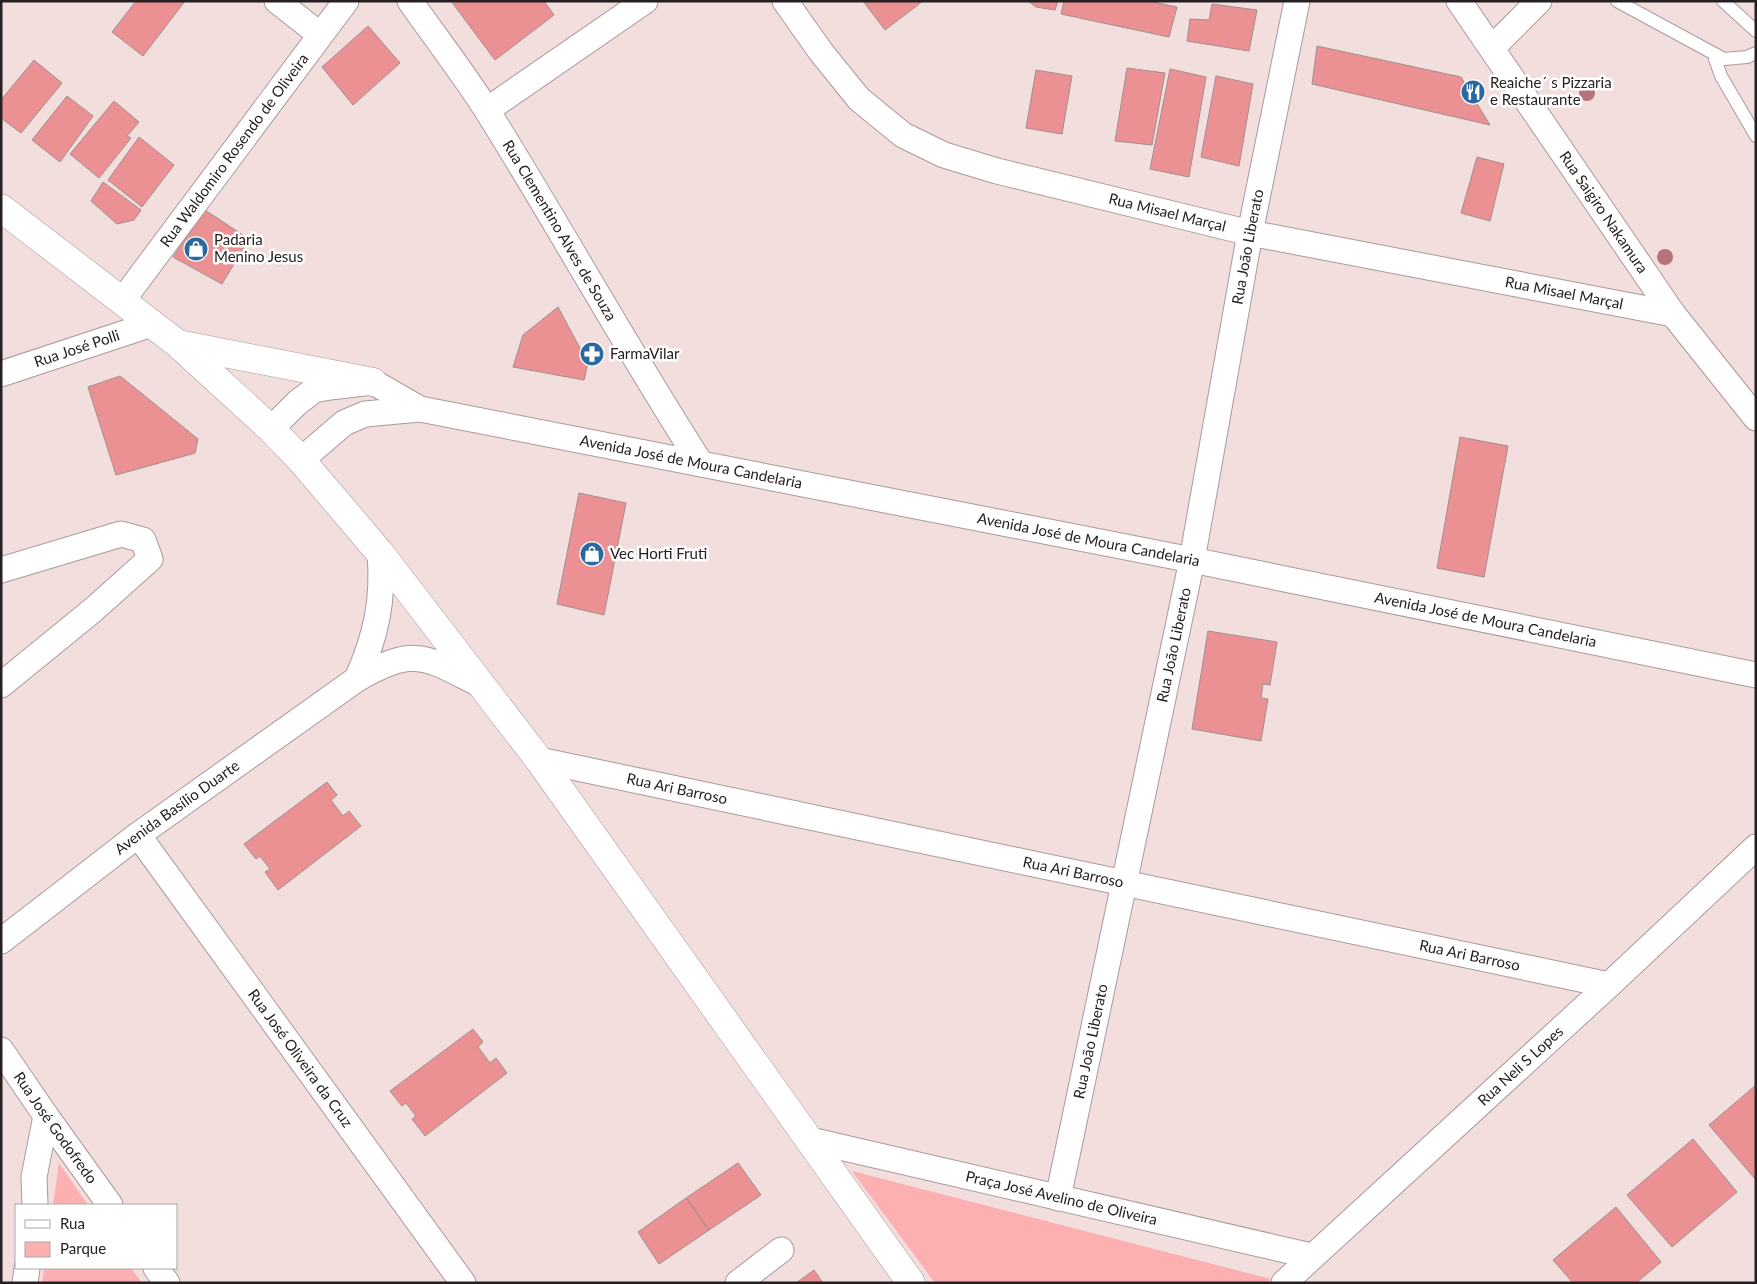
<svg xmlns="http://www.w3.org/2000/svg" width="1757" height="1284" viewBox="0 0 1757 1284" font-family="Lato,sans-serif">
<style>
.green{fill:#fdb0b1}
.building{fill:#eb9193;stroke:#a18e8e}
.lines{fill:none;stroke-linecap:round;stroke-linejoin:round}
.service-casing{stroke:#ac9999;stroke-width:14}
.minor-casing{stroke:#ac9999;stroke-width:27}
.secondary-casing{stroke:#ac9999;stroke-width:29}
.service{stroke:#fff;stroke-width:12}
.minor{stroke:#fff;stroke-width:25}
.secondary{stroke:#fff;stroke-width:28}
.tree{fill:#b6737c}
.labels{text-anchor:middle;stroke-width:5;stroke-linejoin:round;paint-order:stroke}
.poi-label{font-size:15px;fill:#272020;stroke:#fff;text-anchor:start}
.street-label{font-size:15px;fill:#272020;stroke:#fff}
</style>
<rect width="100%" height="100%" fill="#f3dede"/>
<path class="green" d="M 59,1163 L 88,1205 L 53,1205 Z
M 852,1171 L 1271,1279 L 1267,1283 L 935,1283 Z
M 44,1268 L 131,1268 L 142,1283 L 42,1283 Z"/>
<path class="building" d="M 136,1 L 185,1 L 143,56 L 112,32 Z
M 451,1 L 544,1 L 554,15 L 495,60 Z
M 863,1 L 923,1 L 885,30 Z
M 1028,1 L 1058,1 L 1055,10 L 1036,7 Z
M 1064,1 L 1149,1 L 1177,7 L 1169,37 L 1061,14 Z
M 1212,4 L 1257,10 L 1249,51 L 1187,41 L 1190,19 L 1209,20 Z
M 368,26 L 400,63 L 353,105 L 322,67 Z
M 1317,46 L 1461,77 L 1490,125 L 1312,84 Z
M 34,60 L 62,83 L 21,133 L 1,118 L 1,100 Z
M 1127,68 L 1165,73 L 1152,145 L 1115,141 Z
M 1170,69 L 1206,77 L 1189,177 L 1150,169 Z
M 1036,70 L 1072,76 L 1062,134 L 1026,128 Z
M 1216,76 L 1253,84 L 1239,166 L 1201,157 Z
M 67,96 L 93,116 L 60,162 L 32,140 Z
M 114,101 L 139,122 L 127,136 L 131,138 L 99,178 L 70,154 Z
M 139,137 L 174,165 L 142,207 L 108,180 Z
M 1477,157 L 1504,164 L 1490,221 L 1461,213 Z
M 103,182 L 141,210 L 134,220 L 117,224 L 91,201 Z
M 205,210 L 249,239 L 222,284 L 173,257 Z
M 558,307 L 588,363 L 584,380 L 513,367 L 523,335 Z
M 120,376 L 198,439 L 195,453 L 116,475 L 88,387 Z
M 1460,437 L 1508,446 L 1484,577 L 1437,568 Z
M 579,493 L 626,503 L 604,615 L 557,604 Z
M 1208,631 L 1277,642 L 1270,685 L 1263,684 L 1261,698 L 1268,699 L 1261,741 L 1192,729 Z
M 327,782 L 337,795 L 331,800 L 343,816 L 349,811 L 361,826 L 278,890 L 265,872 L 270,869 L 260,856 L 256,859 L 244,844 Z
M 473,1029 L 483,1042 L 478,1047 L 490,1063 L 496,1058 L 507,1073 L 425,1136 L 412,1119 L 416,1116 L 406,1103 L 402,1106 L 390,1091 Z
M 1756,1085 L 1756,1180 L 1709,1125 Z
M 1693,1139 L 1737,1192 L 1672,1247 L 1627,1195 Z
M 738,1163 L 761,1195 L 709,1230 L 686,1198 Z
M 686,1198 L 709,1230 L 659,1264 L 638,1232 Z
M 1616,1207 L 1661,1262 L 1636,1283 L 1573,1283 L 1553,1260 Z
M 814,1270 L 823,1283 L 796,1283 Z"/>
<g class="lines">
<defs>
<path id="service" d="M 1617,1 L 1724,59 L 1747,57 L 1756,53
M 1723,1 L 1756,31
M 1718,56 L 1715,59 L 1721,76 L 1756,136"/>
<g id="minor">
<path d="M 277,1 L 319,34"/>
<path id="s1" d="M 410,1 C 436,38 464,74 488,112 C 561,229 627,349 701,464"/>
<path id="s2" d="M 785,1 L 821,52 L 859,99 L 903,135 L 944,155 L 997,171 L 1250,233 L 1673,314"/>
<path id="s3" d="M 1459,1 L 1673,314 L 1756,418"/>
<path d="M 1492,48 L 1539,1"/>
<path d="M 487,110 L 645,1"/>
<path id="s4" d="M 122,301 L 346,1"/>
<path id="s5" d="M 1,374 L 152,324"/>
<path d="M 271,429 L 297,403 L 314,390 L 330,387 L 373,382 L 420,409"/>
<path id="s6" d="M 301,460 L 344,423 L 365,414 L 420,409 L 1192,560 L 1756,675"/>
<path d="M 1,570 L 121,534 L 143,540 L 150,559 L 93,610 L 1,685"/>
<path d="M 357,679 C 376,636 384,600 380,553"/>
<path id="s7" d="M 539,760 L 1609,985"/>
<path id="s8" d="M 138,835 L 463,1283"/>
<path id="s9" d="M 1,941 L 138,835 L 357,679 C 417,645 425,657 483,686"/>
<path id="s10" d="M 1,1050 L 46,1116 L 110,1205"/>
<path id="s11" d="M 810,1140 L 1311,1256"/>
<path id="s12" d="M 1058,1198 L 1192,560 L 1250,233 L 1297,1"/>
<path d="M 35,1205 L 34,1177 L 46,1116"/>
<path d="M 156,1268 L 167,1283"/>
<path d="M 25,1283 L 27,1268"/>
<path d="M 738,1283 L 781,1250"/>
<path id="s13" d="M 1284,1283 L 1609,985 L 1756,847"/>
</g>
<path id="secondary" d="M 1,208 L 178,344 L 271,429 L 301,460 L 380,553 L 539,760 L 911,1283
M 178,344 L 373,382"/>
</defs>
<use href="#service" class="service-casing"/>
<use href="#minor" class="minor-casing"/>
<use href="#secondary" class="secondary-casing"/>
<use href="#service" class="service"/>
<use href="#minor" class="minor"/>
<use href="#secondary" class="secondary"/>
</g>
<g class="tree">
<circle cx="1587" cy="93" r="8"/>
<circle cx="1665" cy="257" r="8"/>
</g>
<defs>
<symbol id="restaurant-disc" viewBox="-11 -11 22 22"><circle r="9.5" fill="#2a699f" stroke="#fff"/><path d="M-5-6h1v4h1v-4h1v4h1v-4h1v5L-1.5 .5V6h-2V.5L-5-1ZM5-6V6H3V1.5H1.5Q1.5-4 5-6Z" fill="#fff"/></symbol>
<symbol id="shop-disc" viewBox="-11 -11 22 22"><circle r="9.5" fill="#2a699f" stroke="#fff"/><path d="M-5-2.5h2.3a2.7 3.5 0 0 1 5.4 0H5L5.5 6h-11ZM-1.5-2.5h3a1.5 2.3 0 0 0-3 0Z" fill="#fff"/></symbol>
<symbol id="pharmacy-disc" viewBox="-11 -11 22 22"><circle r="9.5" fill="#2a699f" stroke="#fff"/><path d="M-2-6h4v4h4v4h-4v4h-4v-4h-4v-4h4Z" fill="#fff"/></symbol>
</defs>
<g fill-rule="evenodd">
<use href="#restaurant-disc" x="1459" y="78" width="28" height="28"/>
<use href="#shop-disc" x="182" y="235" width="28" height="28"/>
<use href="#pharmacy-disc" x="578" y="340" width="28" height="28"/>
<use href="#shop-disc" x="578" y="540" width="28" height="28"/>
</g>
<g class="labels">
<g class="poi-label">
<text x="1490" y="88">Reaiche´ s Pizzaria<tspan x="1490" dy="17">e Restaurante</tspan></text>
<text x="214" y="245">Padaria<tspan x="214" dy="17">Menino Jesus</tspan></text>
<text x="610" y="359">FarmaVilar</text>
<text x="610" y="559">Vec Horti Fruti</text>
</g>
<g class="street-label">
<text dy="5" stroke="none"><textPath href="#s4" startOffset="188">Rua Waldomiro Rosendo de Oliveira</textPath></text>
<text dy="5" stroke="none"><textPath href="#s2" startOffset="456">Rua Misael Marçal</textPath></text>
<text dy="5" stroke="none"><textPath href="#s3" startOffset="256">Rua Saigiro Nakamura</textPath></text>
<text dy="5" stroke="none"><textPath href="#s1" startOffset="274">Rua Clementino Alves de Souza</textPath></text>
<text dy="5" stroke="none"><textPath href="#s12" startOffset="970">Rua João Liberato</textPath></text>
<text dy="5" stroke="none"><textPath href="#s2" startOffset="861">Rua Misael Marçal</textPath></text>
<text dy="5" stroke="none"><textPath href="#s5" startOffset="80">Rua José Polli</textPath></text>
<text dy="5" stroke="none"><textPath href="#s6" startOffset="411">Avenida José de Moura Candelaria</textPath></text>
<text dy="5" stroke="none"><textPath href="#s6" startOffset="816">Avenida José de Moura Candelaria</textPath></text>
<text dy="5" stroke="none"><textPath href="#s6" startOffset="1221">Avenida José de Moura Candelaria</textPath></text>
<text dy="5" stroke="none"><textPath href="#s12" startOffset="565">Rua João Liberato</textPath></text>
<text dy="5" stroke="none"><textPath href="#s7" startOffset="141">Rua Ari Barroso</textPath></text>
<text dy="5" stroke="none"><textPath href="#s9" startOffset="221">Avenida Basílio Duarte</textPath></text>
<text dy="5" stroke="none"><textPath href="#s7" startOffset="546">Rua Ari Barroso</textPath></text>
<text dy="5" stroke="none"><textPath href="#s7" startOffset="951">Rua Ari Barroso</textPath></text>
<text dy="5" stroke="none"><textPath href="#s12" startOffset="160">Rua João Liberato</textPath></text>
<text dy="5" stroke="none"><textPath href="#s8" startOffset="276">Rua José Oliveira da Cruz</textPath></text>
<text dy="5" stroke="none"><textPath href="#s13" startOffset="321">Rua Neli S Lopes</textPath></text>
<text dy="5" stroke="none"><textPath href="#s10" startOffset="95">Rua José Godofredo</textPath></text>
<text dy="5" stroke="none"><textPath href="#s11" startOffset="258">Praça José Avelino de Oliveira</textPath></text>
</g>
</g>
<rect width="1757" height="1284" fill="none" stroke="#272020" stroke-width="5"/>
<rect x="15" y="1204" width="162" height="65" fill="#ffffff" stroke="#a9a6a6"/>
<rect x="25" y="1220" width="25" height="8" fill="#ffffff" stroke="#a9a6a6"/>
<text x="60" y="1229" font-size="15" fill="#272020">Rua</text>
<rect x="25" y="1242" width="25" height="15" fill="#fdb0b1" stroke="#a9a6a6"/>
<text x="60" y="1254" font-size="15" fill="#272020">Parque</text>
</svg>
